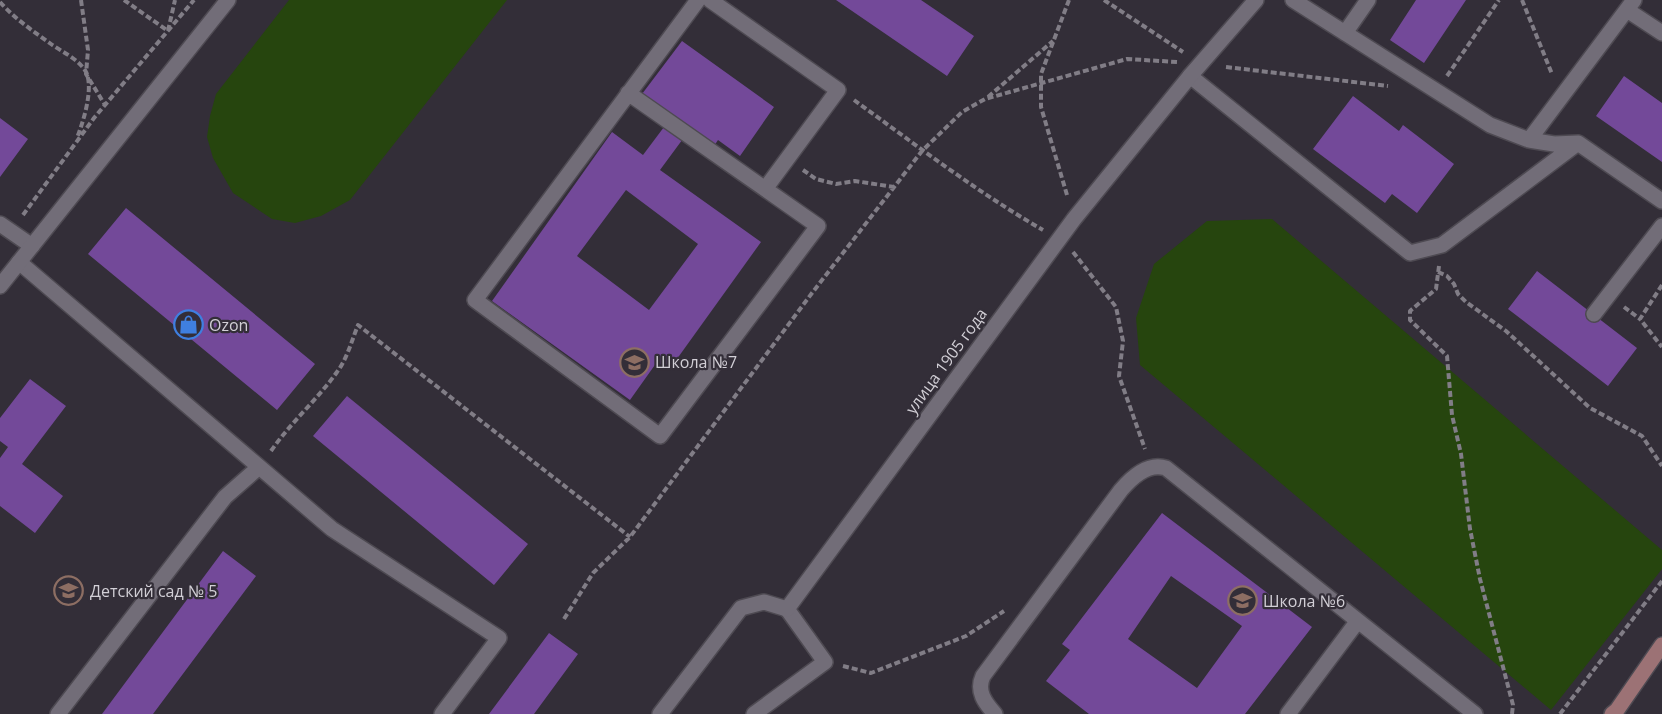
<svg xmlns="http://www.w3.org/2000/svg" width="1662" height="714" viewBox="0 0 1662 714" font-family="'Open Sans',sans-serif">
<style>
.green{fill:#26450e}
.building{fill:#734999;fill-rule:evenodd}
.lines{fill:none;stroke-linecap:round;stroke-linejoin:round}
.service-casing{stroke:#4e4a52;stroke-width:18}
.minor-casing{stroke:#4e4a52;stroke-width:18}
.secondary-casing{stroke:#4e4a52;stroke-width:18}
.path{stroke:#817d86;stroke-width:4;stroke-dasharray:6 3;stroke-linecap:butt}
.service{stroke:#726d78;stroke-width:15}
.minor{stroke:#726d78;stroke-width:15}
.secondary{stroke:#9c7275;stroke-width:15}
.labels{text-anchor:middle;stroke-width:4.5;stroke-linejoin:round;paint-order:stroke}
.poi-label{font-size:16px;fill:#d2cfd6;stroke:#332e38;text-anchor:start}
.street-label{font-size:16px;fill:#d2cfd6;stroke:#332e38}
</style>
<rect width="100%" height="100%" fill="#332e38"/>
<path class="green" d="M 289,0 L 507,0 L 350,200 L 321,216 L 295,223 L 272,219 L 233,193 L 213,158 L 207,137 L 210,116 L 216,94 Z
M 1272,219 L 1662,550 L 1662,569 L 1551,710 L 1140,365 L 1136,318 L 1154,264 L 1207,221 Z"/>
<path class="building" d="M 836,0 L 921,0 L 974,36 L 947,76 Z
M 1416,0 L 1466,0 L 1424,63 L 1390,40 Z
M 682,41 L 774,107 L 740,156 L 718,140 L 712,149 L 688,132 L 660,170 L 761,242 L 669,370 L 657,362 L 630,400 L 492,301 L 612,132 L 643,155 L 670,119 L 639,98 ZM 626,190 L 698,244 L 649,310 L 577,256 Z
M 1624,76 L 1662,103 L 1662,162 L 1596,116 Z
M 1353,96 L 1399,131 L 1403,125 L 1454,164 L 1417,213 L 1392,194 L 1385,203 L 1313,149 Z
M 0,118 L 28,139 L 0,177 Z
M 126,208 L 315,364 L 277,410 L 88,254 Z
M 1537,271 L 1637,348 L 1608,386 L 1508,309 Z
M 30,379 L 66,406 L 22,464 L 63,496 L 35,533 L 0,506 L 0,458 L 8,447 L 0,441 L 0,418 Z
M 347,396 L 528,544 L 494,585 L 313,436 Z
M 1162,513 L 1312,627 L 1245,714 L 1089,714 L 1046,681 L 1070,650 L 1062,644 ZM 1171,576 L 1242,626 L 1197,688 L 1128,639 Z
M 223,551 L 256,576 L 153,714 L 102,714 Z
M 549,633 L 578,654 L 534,714 L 489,714 Z"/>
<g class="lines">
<defs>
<path id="service" d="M 710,0 L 838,90 L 765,189
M 1293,0 L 1490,125 L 1529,140 L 1554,144 L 1578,143 L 1662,201
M 1627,10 L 1662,33
M 1345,33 L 1368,0
M 1190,76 L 1410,253 L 1442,245 L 1578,143
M 628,93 L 818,226 L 660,436 L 475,300 L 698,0
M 1529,140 L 1634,0
M 0,224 L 32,246
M 19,262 L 332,529 L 499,638 L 442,714
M 1594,314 L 1662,226
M 58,714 L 225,497 L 259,467
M 754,714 L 825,662 L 787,609
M 995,714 C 985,703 976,691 983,676 L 1121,490 C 1132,477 1148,462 1166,468 L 1475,714
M 1288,714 L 1357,622"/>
<path id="minor" d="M 0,286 L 228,0
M 660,714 L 741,608 L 764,602 L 787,609 L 1074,219 L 1190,76 L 1256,0"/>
<path id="secondary" d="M 1612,714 L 1617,710 L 1662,645"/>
</defs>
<use href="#service" class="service-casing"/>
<use href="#minor" class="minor-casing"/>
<use href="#secondary" class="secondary-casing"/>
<path class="path" d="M 81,0 L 88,50 L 86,74 L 105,105
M 124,0 L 168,31 L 175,0
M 1104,0 L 1183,52
M 1522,0 L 1552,74
M 0,2 C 15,19 33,31 51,44 C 62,52 81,60 87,74 C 93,92 83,122 77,138
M 1226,67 L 1388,86
M 1447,76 L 1499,0
M 988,97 L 1053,41
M 854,100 C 916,145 977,192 1043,230
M 803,170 L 816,179 L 836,184 L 855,181 L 894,187
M 1067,195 L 1041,107 L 1041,74 L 1069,0
M 23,215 L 94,118 L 194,0
M 1073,252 L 1116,307 L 1123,341 L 1119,376 L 1145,449
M 1439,266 L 1436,289 L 1410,311 L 1410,320 L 1447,356 L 1452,415 L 1461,454 L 1470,529 L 1480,579 L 1513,705 L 1512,714
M 1438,272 L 1447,276 L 1454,284 L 1458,294 L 1466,302 L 1506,331 L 1590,408 L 1642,436 L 1662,466
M 1662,285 L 1640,319 L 1662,347
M 1624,307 L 1640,319
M 271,451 C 291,422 317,400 337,372 C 347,359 352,340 358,325 L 630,537
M 564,619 L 593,573 L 630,537 L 812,293 L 922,151 L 962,112 L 985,99 L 1127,59 L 1177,62
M 843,666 L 871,673 L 966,636 L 1004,611
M 1560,714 L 1662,581"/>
<use href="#service" class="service"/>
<use href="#minor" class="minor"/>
<use href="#secondary" class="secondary"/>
</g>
<defs>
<symbol id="shop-ring" viewBox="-11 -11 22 22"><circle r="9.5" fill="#332e38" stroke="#3f7fe0" stroke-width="1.5"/><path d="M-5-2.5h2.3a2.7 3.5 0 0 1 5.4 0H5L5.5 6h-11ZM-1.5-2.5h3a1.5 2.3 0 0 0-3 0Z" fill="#3f7fe0"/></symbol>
<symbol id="school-ring" viewBox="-11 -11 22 22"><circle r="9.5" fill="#332e38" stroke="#8d6e63" stroke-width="1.5"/><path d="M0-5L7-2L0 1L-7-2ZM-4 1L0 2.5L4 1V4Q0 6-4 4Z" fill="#8d6e63"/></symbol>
</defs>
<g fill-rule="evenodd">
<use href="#shop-ring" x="172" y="308" width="33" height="33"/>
<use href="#school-ring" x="618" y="346" width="33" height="33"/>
<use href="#school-ring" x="52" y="574" width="33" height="33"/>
<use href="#school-ring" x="1226" y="584" width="33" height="33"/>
</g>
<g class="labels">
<g class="poi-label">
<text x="209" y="331">Ozon</text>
<text x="655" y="368">Школа №7</text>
<text x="90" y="597">Детский сад № 5</text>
<text x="1263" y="607">Школа №6</text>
</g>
<g class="street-label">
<text transform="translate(946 361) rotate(-54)" y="6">улица 1905 года</text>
</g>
</g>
</svg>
